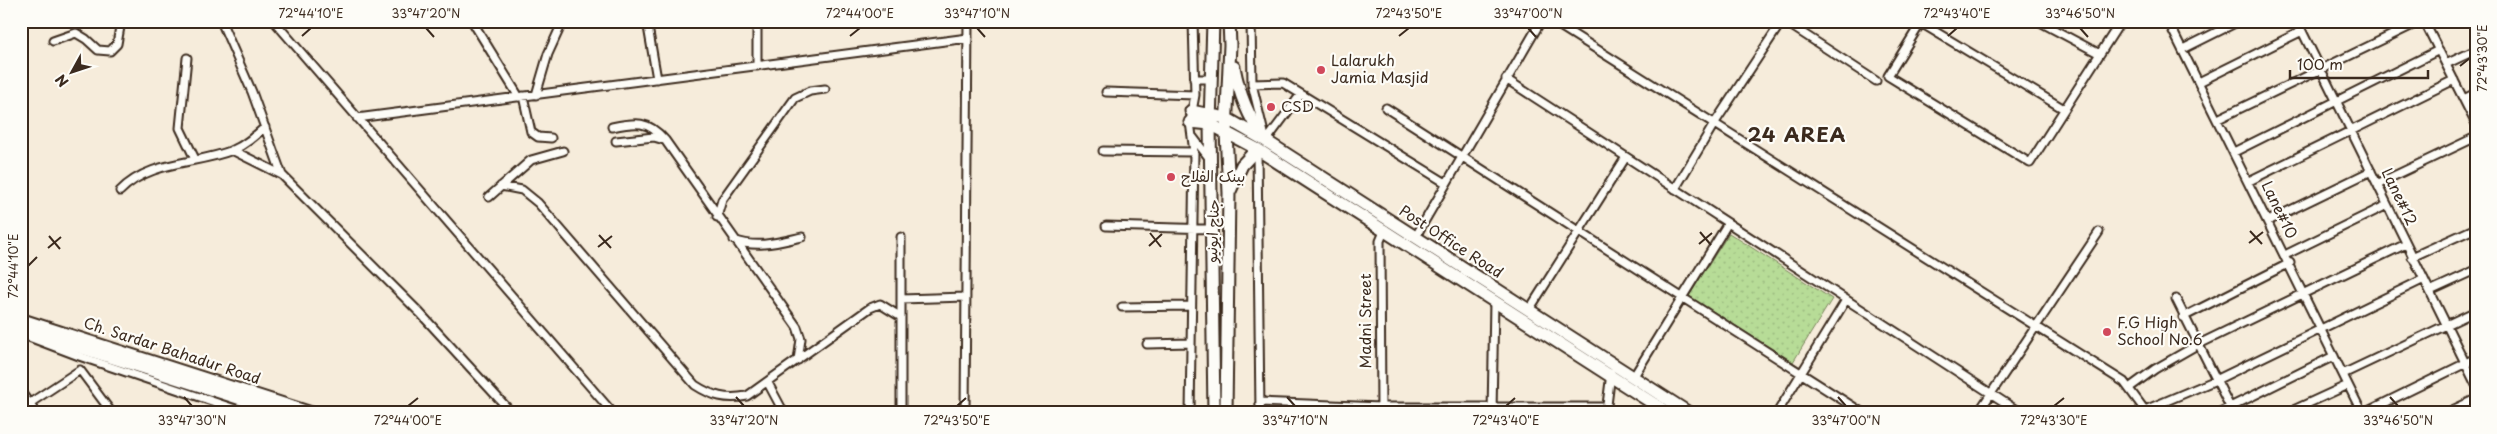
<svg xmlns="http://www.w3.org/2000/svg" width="2497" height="434" viewBox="0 0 2497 434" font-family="'Playpen Sans','Playpen Sans Arabic',sans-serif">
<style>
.park{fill:url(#park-dots);stroke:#79835a}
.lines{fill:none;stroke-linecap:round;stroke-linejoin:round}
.street-casing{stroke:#3b2a1e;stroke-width:11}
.secondary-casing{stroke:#3b2a1e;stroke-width:14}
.primary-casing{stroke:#3b2a1e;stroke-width:15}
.street{stroke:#fdfcf7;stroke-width:7}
.secondary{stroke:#fdfcf7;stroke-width:10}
.primary{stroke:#fdfcf7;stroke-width:11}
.ticks{fill:none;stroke:#3b2a1e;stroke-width:2}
.poi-dot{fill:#d1495b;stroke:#fdfcf7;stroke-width:2}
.labels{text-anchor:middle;stroke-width:4.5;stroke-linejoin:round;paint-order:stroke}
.poi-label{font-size:15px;fill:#3b2a1e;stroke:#fdfcf7;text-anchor:start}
.street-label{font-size:15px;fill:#3b2a1e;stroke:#fdfcf7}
.district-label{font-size:20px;font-weight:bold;letter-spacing:1px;fill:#3b2a1e;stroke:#fdfcf7}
.neatline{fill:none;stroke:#3b2a1e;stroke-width:2}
.ticks-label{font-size:12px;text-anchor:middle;fill:#3b2a1e}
</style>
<defs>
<pattern id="park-dots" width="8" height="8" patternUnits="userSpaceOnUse" patternTransform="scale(1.25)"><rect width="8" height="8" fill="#b7dc97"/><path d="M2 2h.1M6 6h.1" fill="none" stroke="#9ebd82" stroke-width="1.8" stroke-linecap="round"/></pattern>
</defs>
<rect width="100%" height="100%" fill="#f6ecdb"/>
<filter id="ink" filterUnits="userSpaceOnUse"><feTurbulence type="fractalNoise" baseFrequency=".02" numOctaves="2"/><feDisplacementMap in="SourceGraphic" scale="10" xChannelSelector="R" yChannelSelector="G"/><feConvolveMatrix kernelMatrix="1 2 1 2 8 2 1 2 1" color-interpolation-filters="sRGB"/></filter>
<g filter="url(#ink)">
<path class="park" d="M 1729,233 L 1832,299 L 1793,362 L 1689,296 Z"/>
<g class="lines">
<defs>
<path id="street" d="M 221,21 L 252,92 L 282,175 L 420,313 L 512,413
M 274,21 L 613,413
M 472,21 L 519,97
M 647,21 L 657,79
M 1251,21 L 1252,84 L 1264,133
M 1552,21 L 2124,382 L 2144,409
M 1784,21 L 1876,81
M 1922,21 L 1888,76 L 2030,163 L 2121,21
M 2038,21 L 2100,54
M 2168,21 L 2362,413
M 2297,21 L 2476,385
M 2424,21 L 2476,124
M 1921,23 L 2064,109
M 2427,26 L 2437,21
M 53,41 L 76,33 L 86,39 L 98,50 L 110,51 L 117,44 L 121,21
M 2183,49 L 2239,21
M 187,58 L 180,128 L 195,159
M 2446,64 L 2476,50
M 757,66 L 757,21
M 1194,79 L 1212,79
M 1506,79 L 2021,413
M 2199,82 L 2302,31
M 1252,84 L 1283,83 L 1446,183
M 1106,92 L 1195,95
M 536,95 L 548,54 L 563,21
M 523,96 L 531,132 L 538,137 L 551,138
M 2464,99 L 2476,93
M 1386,108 L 1863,413
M 357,118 L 968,38
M 2218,119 L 2421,21
M 612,127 C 636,122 648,120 665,140 L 797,327 L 801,339 L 798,360
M 1193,137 L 1209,158
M 616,141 L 654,137 L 664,140
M 1266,141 L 1301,94
M 232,150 L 282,175
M 1257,150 L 1260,413
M 1103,151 L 1194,152
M 2234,152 L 2439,50
M 2249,181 L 2454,80
M 2377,184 L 2476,137
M 501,186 L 522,190 L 538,203 L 695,385 C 712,396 726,400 747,396 L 870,308 L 880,304 L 901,317
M 1675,189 L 1714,124 L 1782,21
M 120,191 C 150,160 195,165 233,150 C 245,145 255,136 265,127
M 489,197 L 531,160 L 563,151
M 717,217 L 722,200 L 795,98 L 810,91 L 825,89
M 2268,221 L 2371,171
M 1106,226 L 1213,229
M 1416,236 L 1541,21
M 734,240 C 757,249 779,242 802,237
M 2285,255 L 2387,205
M 2412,257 L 2476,228
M 2430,291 L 2476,270
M 901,299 L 966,297
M 2176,299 L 2233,413
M 1122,307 L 1191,306
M 1529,310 L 1626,157
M 2183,317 L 2290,263
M 21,334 L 79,356 L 247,413
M 1147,344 L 1191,343
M 2343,374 L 2476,311
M 1634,376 L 1728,223
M 768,383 L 784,413
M 2129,388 L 2155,369 L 2197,345 L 2406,244
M 21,392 L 36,413
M 1260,402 L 1381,407 L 1606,407
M 21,409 L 80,370 L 112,413
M 901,413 L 901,237
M 965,413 L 968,21
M 1190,413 L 1194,152 L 1190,122 L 1195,95 L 1193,21
M 1381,413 L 1380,241 L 1385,229
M 1492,413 L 1494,301
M 1606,413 L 1611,373
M 1777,413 L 1846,300
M 1978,413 L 2099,232
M 2138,413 L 2216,380 L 2424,279
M 2218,413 L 2334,356
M 2287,413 L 2348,385
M 2364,413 L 2476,358
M 2446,413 L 2476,399"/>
<path id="secondary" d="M 21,319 L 313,413
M 21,329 L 283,413"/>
<path id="primary" d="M 1213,21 L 1210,124 L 1214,413
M 1234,67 C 1239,93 1247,115 1263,137
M 1191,111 L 1226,118 L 1266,141 L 1689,413
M 1190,122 L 1210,124 L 1257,149 L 1668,413
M 1230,191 L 1242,165 L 1257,149
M 1226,413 L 1229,193 L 1226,132 L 1230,45 L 1229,21"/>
</defs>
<use href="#street" class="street-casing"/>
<use href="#secondary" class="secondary-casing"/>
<use href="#primary" class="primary-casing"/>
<use href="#street" class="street"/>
<use href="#secondary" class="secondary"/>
<use href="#primary" class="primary"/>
</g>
</g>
<path class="ticks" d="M 426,28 L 434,37M 977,28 L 985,37M 1528,28 L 1536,37M 2080,28 L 2088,37M 302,36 L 311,28M 850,36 L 860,28M 1399,36 L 1409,28M 1948,36 L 1957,28M 2460,66 L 2470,58M 2250,231 L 2262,244M 1700,232 L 1711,245M 1150,233 L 1161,247M 599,235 L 611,248M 49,236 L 60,249M 2249,243 L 2263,232M 1699,244 L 1712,233M 1149,246 L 1162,234M 598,247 L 612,236M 48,248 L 61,237M 28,266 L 37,257M 184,397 L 192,406M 736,397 L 744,406M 1287,397 L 1295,406M 1838,397 L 1846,406M 2390,397 L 2398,406M 408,406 L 418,398M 957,406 L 966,398M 1506,406 L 1515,398M 2054,406 L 2064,398"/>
<g class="poi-dot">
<circle cx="1321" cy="70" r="5"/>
<circle cx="1271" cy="107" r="5"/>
<circle cx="1171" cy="177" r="5"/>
<circle cx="2107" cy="332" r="5"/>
</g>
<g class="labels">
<g class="poi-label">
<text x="1331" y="66">Lalarukh<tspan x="1331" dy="17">Jamia Masjid</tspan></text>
<text x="1281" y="112">CSD</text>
<text x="1181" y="182">بینک الفلاح</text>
<text x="2117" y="328">F.G High<tspan x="2117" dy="17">School No.6</tspan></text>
</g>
<g class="street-label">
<text transform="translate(2399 197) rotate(64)" y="5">Lane#12</text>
<text transform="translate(2279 210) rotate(64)" y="5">Lane#10</text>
<text transform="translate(1213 231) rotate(-88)" y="5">جناح ایونیو</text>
<text transform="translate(1451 242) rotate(33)" y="5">Post Office Road</text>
<text transform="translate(1366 321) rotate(-90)" y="5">Madni Street</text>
<text transform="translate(172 351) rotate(18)" y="5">Ch. Sardar Bahadur Road</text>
</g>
<g class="district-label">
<text x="1797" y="142">24 AREA</text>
</g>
</g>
<rect width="2497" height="434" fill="none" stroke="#fdfcf7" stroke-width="55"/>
<g transform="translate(72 72) rotate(230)" stroke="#fdfcf7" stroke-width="4" paint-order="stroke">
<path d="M0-4L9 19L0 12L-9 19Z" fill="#3b2a1e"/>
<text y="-8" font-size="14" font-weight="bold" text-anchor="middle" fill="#3b2a1e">N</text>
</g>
<path d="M2290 70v8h138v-8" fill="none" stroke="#3b2a1e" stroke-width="2.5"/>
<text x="2297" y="70" font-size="15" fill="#3b2a1e" stroke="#fdfcf7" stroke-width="4" paint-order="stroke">100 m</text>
<rect x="28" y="28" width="2442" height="378" class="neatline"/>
<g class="ticks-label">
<text x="311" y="18">72°44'10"E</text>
<text x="426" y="18">33°47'20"N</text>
<text x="860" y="18">72°44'00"E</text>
<text x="977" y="18">33°47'10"N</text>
<text x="1409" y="18">72°43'50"E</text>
<text x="1528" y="18">33°47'00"N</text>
<text x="1957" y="18">72°43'40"E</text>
<text x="2080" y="18">33°46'50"N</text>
<text transform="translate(2483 58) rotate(-90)" y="4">72°43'30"E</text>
<text transform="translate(14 266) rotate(-90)" y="4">72°44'10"E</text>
<text x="192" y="425">33°47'30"N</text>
<text x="408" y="425">72°44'00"E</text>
<text x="744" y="425">33°47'20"N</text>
<text x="957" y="425">72°43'50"E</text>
<text x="1295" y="425">33°47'10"N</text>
<text x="1506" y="425">72°43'40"E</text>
<text x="1846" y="425">33°47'00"N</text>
<text x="2054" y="425">72°43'30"E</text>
<text x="2398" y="425">33°46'50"N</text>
</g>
</svg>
